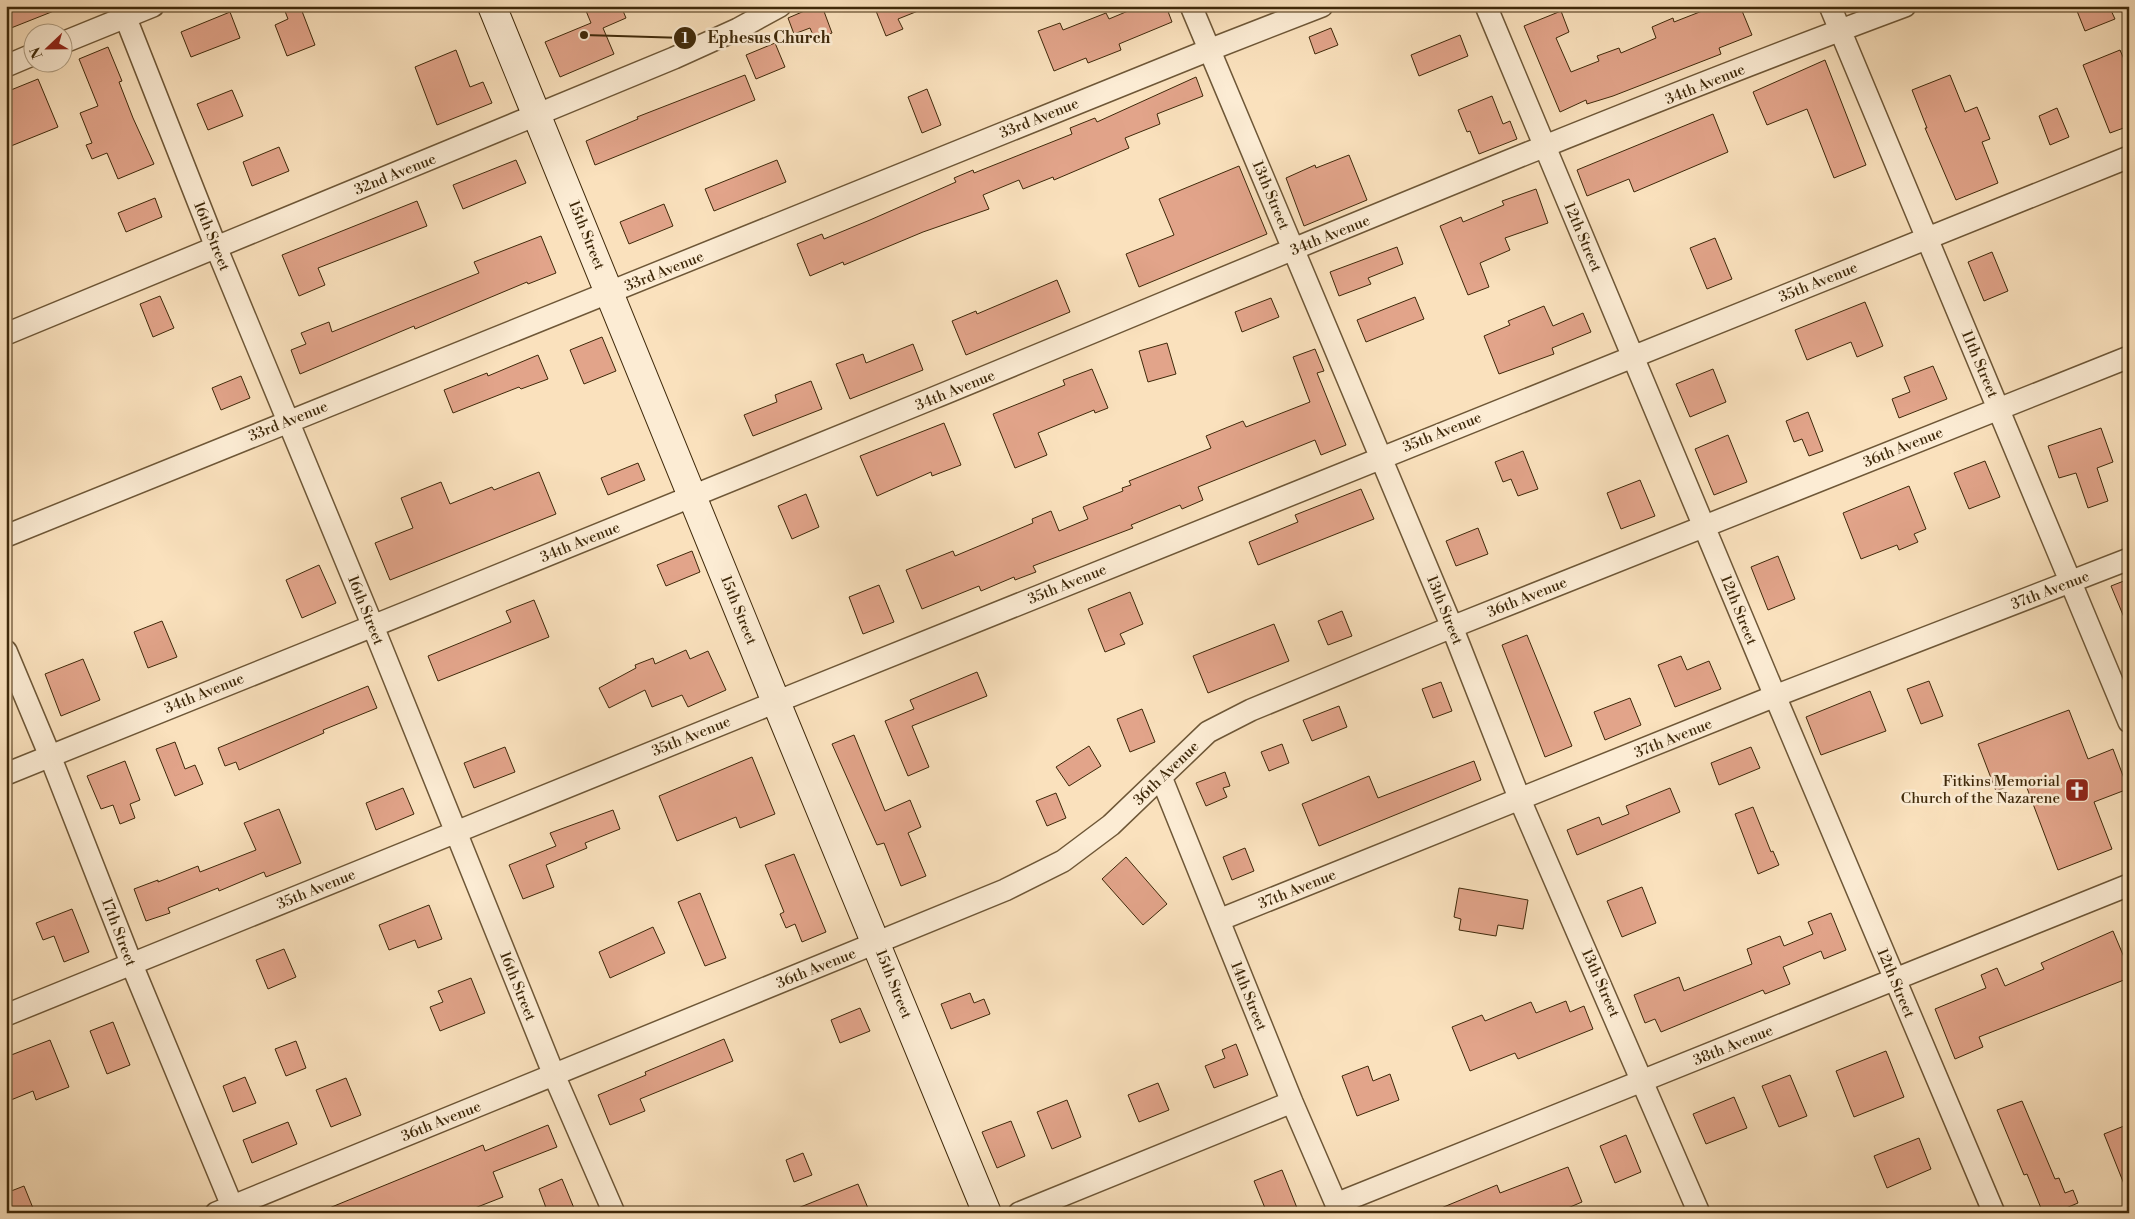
<svg xmlns="http://www.w3.org/2000/svg" width="2135" height="1219" viewBox="0 0 2135 1219" font-family="'Libre Bodoni',serif">
<style>
.building{fill:#e2a48a;stroke:#3f290a}
.lines{fill:none;stroke-linecap:round;stroke-linejoin:round}
.street-casing{stroke:#6e5737;stroke-width:24}
.secondary-casing{stroke:#3f290a;stroke-width:30}
.street{stroke:#fcecd4;stroke-width:21}
.secondary{stroke:#fcecd4;stroke-width:28}
.labels{text-anchor:middle;stroke-width:5;stroke-linejoin:round;paint-order:stroke}
.street-label{font-size:15px;fill:#3f290a;stroke:#fcecd4}
.poi-label{font-size:15px;fill:#3f290a;stroke:#fcecd4;text-anchor:end}
.leader{fill:none;stroke:#3f290a;stroke-width:2}
.callout-dot{fill:#3f290a;stroke:#fcecd4;stroke-width:2}
.mark-label{font-size:15px;text-anchor:middle;font-weight:bold;fill:#fff}
.callout-label{font-size:16px;text-anchor:middle;font-weight:bold;fill:#3f290a;stroke:#fcecd4;stroke-width:5;stroke-linejoin:round;paint-order:stroke}
</style>
<rect width="100%" height="100%" fill="#fae1bd"/>
<filter id="stains"><feTurbulence type="fractalNoise" baseFrequency=".004" numOctaves="4"/><feColorMatrix values="0 0 0 0 .2 0 0 0 0 .09 0 0 0 0 .02 0 0 0 .5 -.17"/></filter>
<radialGradient id="worn" r=".72"><stop offset=".6" stop-color="#630" stop-opacity="0"/><stop offset="1" stop-color="#630" stop-opacity=".3"/></radialGradient>
<path class="building" d="M 6,6 L 64,6 L 64,7 L 6,30 Z
M 283,6 L 300,6 L 315,45 L 287,56 L 275,25 L 288,19 Z
M 584,6 L 621,6 L 626,18 L 603,28 L 614,54 L 560,77 L 545,42 L 591,23 Z
M 816,6 L 822,6 L 832,33 L 815,40 L 810,28 L 794,34 L 788,18 Z
M 874,6 L 928,6 L 928,7 L 898,19 L 903,29 L 886,36 Z
M 1140,6 L 1166,6 L 1172,22 L 1119,44 L 1121,50 L 1088,63 L 1086,58 L 1054,71 L 1038,31 L 1060,23 L 1063,30 L 1106,13 L 1109,19 Z
M 1715,6 L 1740,6 L 1752,35 L 1719,48 L 1721,54 L 1613,96 L 1587,104 L 1586,100 L 1560,112 L 1524,26 L 1561,11 L 1569,32 L 1556,38 L 1571,72 L 1599,61 L 1597,56 L 1619,48 L 1621,53 L 1656,38 L 1652,27 L 1673,18 L 1674,22 Z
M 2075,6 L 2109,6 L 2115,19 L 2085,31 Z
M 230,12 L 240,38 L 191,57 L 181,32 Z
M 1331,28 L 1338,45 L 1315,54 L 1309,37 Z
M 1460,35 L 1468,56 L 1419,76 L 1411,55 Z
M 775,43 L 785,67 L 756,79 L 746,55 Z
M 108,47 L 122,81 L 119,82 L 133,118 L 154,164 L 118,179 L 107,153 L 92,159 L 86,145 L 92,143 L 80,113 L 98,106 L 79,59 Z
M 456,50 L 470,87 L 483,82 L 492,103 L 437,125 L 415,67 Z
M 2120,50 L 2129,71 L 2129,126 L 2110,133 L 2083,65 Z
M 1825,60 L 1866,165 L 1834,178 L 1807,109 L 1767,125 L 1753,92 Z
M 745,75 L 755,100 L 595,165 L 586,141 L 638,119 L 637,117 Z
M 1950,75 L 1965,112 L 1977,107 L 1990,139 L 1982,142 L 1998,183 L 1956,200 L 1925,128 L 1927,128 L 1912,90 Z
M 1196,77 L 1203,96 L 1157,114 L 1160,124 L 1125,138 L 1129,148 L 1054,180 L 1053,177 L 1023,189 L 1019,180 L 983,195 L 989,209 L 923,232 L 844,265 L 843,262 L 810,276 L 797,244 L 822,234 L 824,239 L 870,220 L 956,182 L 954,178 L 973,170 L 974,173 L 1072,134 L 1070,128 L 1095,118 L 1097,122 Z
M 38,79 L 58,127 L 6,148 L 6,92 Z
M 927,89 L 941,125 L 922,133 L 908,97 Z
M 232,90 L 243,116 L 208,130 L 197,104 Z
M 1492,96 L 1503,124 L 1510,121 L 1517,139 L 1479,154 L 1470,131 L 1467,132 L 1458,110 Z
M 2057,108 L 2069,137 L 2050,145 L 2039,116 Z
M 1713,114 L 1728,152 L 1634,192 L 1629,179 L 1587,196 L 1577,170 Z
M 279,147 L 289,171 L 252,186 L 243,162 Z
M 1349,155 L 1367,200 L 1304,226 L 1286,178 L 1315,165 L 1316,168 Z
M 516,160 L 526,183 L 463,209 L 453,185 Z
M 777,160 L 786,182 L 714,211 L 705,189 Z
M 1239,166 L 1267,234 L 1139,287 L 1126,254 L 1174,235 L 1159,199 Z
M 1536,189 L 1548,223 L 1505,238 L 1510,250 L 1480,263 L 1489,287 L 1468,295 L 1440,226 L 1461,217 L 1463,222 L 1504,205 L 1502,201 Z
M 155,198 L 162,217 L 126,232 L 118,213 Z
M 417,201 L 427,226 L 318,268 L 325,285 L 299,296 L 282,255 Z
M 664,204 L 673,226 L 629,244 L 620,222 Z
M 541,236 L 556,273 L 528,284 L 527,282 L 415,329 L 414,326 L 300,374 L 291,350 L 306,344 L 301,333 L 329,322 L 332,332 L 479,273 L 474,262 Z
M 1715,238 L 1732,279 L 1707,289 L 1690,248 Z
M 1397,247 L 1403,264 L 1368,278 L 1371,284 L 1339,296 L 1330,272 Z
M 1992,252 L 2008,291 L 1984,301 L 1968,262 Z
M 1057,280 L 1070,312 L 966,355 L 952,321 L 976,311 L 977,314 Z
M 160,296 L 174,328 L 153,337 L 140,304 Z
M 1415,297 L 1424,319 L 1366,342 L 1357,320 Z
M 1271,298 L 1279,317 L 1242,332 L 1235,312 Z
M 1865,302 L 1883,346 L 1857,357 L 1851,342 L 1807,360 L 1795,330 Z
M 1544,306 L 1553,326 L 1583,313 L 1591,332 L 1552,348 L 1554,354 L 1499,374 L 1484,336 L 1510,325 L 1508,321 Z
M 602,337 L 616,371 L 584,384 L 570,350 Z
M 1167,343 L 1176,374 L 1148,382 L 1139,351 Z
M 913,344 L 923,370 L 850,399 L 836,364 L 863,354 L 866,363 Z
M 1315,349 L 1324,371 L 1317,373 L 1346,445 L 1321,455 L 1315,440 L 1198,487 L 1203,500 L 1182,509 L 1180,505 L 1131,525 L 1133,528 L 1033,566 L 1036,572 L 1015,580 L 1014,577 L 981,591 L 979,586 L 922,609 L 906,570 L 953,551 L 955,556 L 998,538 L 1033,523 L 1032,519 L 1051,511 L 1059,531 L 1088,519 L 1083,507 L 1123,491 L 1122,488 L 1131,485 L 1129,481 L 1211,448 L 1206,436 L 1243,421 L 1246,427 L 1310,402 L 1293,357 Z
M 538,355 L 548,379 L 521,389 L 519,387 L 453,413 L 444,390 L 487,373 L 488,376 Z
M 1933,366 L 1947,399 L 1899,418 L 1892,399 L 1910,392 L 1904,377 Z
M 1092,369 L 1108,408 L 1095,413 L 1094,410 L 1038,433 L 1047,455 L 1015,468 L 993,414 L 1065,385 L 1063,380 Z
M 1713,369 L 1726,402 L 1690,417 L 1676,384 Z
M 241,376 L 250,398 L 221,410 L 212,388 Z
M 811,381 L 822,409 L 753,436 L 744,415 L 777,402 L 775,395 Z
M 1808,412 L 1823,451 L 1809,456 L 1802,439 L 1794,442 L 1786,421 Z
M 944,423 L 961,465 L 932,476 L 931,472 L 877,496 L 860,456 Z
M 2101,428 L 2113,462 L 2097,468 L 2108,501 L 2088,508 L 2076,473 L 2059,478 L 2048,446 Z
M 1728,435 L 1747,482 L 1714,495 L 1695,449 Z
M 1523,451 L 1538,489 L 1518,496 L 1511,479 L 1503,482 L 1495,462 Z
M 1985,461 L 2000,497 L 1969,509 L 1954,473 Z
M 638,463 L 645,480 L 608,495 L 601,478 Z
M 539,472 L 556,514 L 390,580 L 375,543 L 413,528 L 401,498 L 441,482 L 450,504 L 492,487 L 494,490 Z
M 1640,480 L 1655,516 L 1621,529 L 1607,493 Z
M 1909,486 L 1926,529 L 1914,534 L 1918,542 L 1899,550 L 1897,545 L 1861,559 L 1843,513 Z
M 1361,489 L 1374,519 L 1258,565 L 1249,542 L 1298,522 L 1295,515 Z
M 806,494 L 819,527 L 792,539 L 778,506 Z
M 1478,528 L 1488,554 L 1456,566 L 1446,541 Z
M 692,551 L 700,572 L 666,586 L 657,565 Z
M 1778,556 L 1795,599 L 1768,610 L 1751,567 Z
M 319,565 L 336,603 L 302,618 L 286,580 Z
M 2129,579 L 2129,627 L 2128,627 L 2111,586 Z
M 879,585 L 894,622 L 863,634 L 849,597 Z
M 1130,592 L 1143,624 L 1120,634 L 1125,644 L 1105,652 L 1088,609 Z
M 534,600 L 549,637 L 438,681 L 428,656 L 511,622 L 506,611 Z
M 1342,611 L 1352,636 L 1328,645 L 1318,621 Z
M 162,621 L 177,657 L 148,668 L 134,632 Z
M 1274,624 L 1289,661 L 1208,693 L 1193,656 Z
M 1527,635 L 1572,746 L 1545,757 L 1502,645 Z
M 686,650 L 690,659 L 708,651 L 726,690 L 688,707 L 682,695 L 652,707 L 645,690 L 609,708 L 599,688 L 636,668 L 635,665 L 653,658 L 655,664 Z
M 1681,656 L 1687,670 L 1709,661 L 1721,689 L 1675,707 L 1658,665 Z
M 83,659 L 100,700 L 61,716 L 45,674 Z
M 977,672 L 987,696 L 912,726 L 929,767 L 908,776 L 885,721 L 914,709 L 910,700 Z
M 1929,681 L 1943,716 L 1921,724 L 1907,689 Z
M 1441,682 L 1452,711 L 1433,718 L 1422,689 Z
M 368,686 L 377,708 L 323,730 L 324,733 L 239,770 L 236,762 L 225,766 L 218,748 Z
M 1870,691 L 1886,731 L 1821,755 L 1806,717 Z
M 1630,698 L 1641,725 L 1605,740 L 1594,712 Z
M 1339,706 L 1347,727 L 1312,741 L 1303,720 Z
M 1142,709 L 1155,742 L 1130,752 L 1117,719 Z
M 2069,710 L 2088,759 L 2113,749 L 2128,789 L 2094,802 L 2112,849 L 2058,870 L 2024,780 L 1996,791 L 1978,744 Z
M 854,735 L 885,811 L 910,800 L 921,827 L 908,833 L 926,876 L 901,886 L 884,843 L 877,845 L 832,744 Z
M 175,742 L 185,769 L 195,765 L 203,784 L 175,796 L 156,749 Z
M 1282,744 L 1289,763 L 1269,771 L 1261,752 Z
M 1089,746 L 1101,766 L 1069,786 L 1056,767 Z
M 505,747 L 515,772 L 474,788 L 464,763 Z
M 1751,747 L 1760,768 L 1719,785 L 1711,763 Z
M 752,757 L 775,814 L 740,828 L 736,817 L 677,841 L 659,796 Z
M 125,761 L 140,800 L 130,804 L 135,818 L 120,824 L 113,805 L 101,809 L 87,776 Z
M 1474,761 L 1481,780 L 1319,846 L 1302,804 L 1369,776 L 1378,798 Z
M 1225,772 L 1230,786 L 1223,788 L 1227,797 L 1206,806 L 1196,783 Z
M 403,788 L 414,814 L 376,830 L 366,803 Z
M 1670,788 L 1680,812 L 1577,855 L 1567,830 L 1599,817 L 1602,825 L 1629,814 L 1626,806 Z
M 1056,793 L 1066,818 L 1047,826 L 1036,801 Z
M 1753,807 L 1771,852 L 1773,851 L 1779,865 L 1758,874 L 1735,814 Z
M 279,809 L 301,863 L 266,877 L 264,872 L 219,891 L 218,888 L 168,908 L 170,913 L 146,921 L 134,889 L 158,880 L 158,882 L 198,866 L 200,872 L 256,850 L 244,823 Z
M 613,810 L 620,829 L 585,843 L 587,848 L 546,865 L 554,887 L 523,899 L 509,865 L 556,846 L 550,833 Z
M 1245,848 L 1254,871 L 1232,880 L 1223,857 Z
M 794,854 L 826,932 L 802,942 L 795,924 L 786,928 L 780,914 L 784,912 L 765,865 Z
M 1126,857 L 1167,904 L 1143,925 L 1102,879 Z
M 1642,887 L 1656,923 L 1622,937 L 1607,901 Z
M 1459,888 L 1528,900 L 1523,929 L 1498,925 L 1496,936 L 1459,930 L 1461,919 L 1454,917 Z
M 700,893 L 726,958 L 705,966 L 678,902 Z
M 429,905 L 442,939 L 418,948 L 415,940 L 389,950 L 379,925 Z
M 72,909 L 89,952 L 64,962 L 54,936 L 43,940 L 36,923 Z
M 1831,913 L 1846,950 L 1824,959 L 1821,951 L 1783,967 L 1790,984 L 1765,994 L 1763,990 L 1661,1032 L 1655,1019 L 1645,1023 L 1634,995 L 1679,977 L 1684,991 L 1752,964 L 1747,949 L 1780,936 L 1784,946 L 1813,934 L 1808,922 Z
M 653,927 L 665,953 L 610,978 L 599,952 Z
M 2113,931 L 2129,969 L 2129,978 L 1979,1037 L 1983,1047 L 1955,1059 L 1935,1009 L 1986,988 L 1981,975 L 1997,968 L 2005,986 L 2044,969 L 2041,963 Z
M 284,949 L 296,977 L 268,989 L 256,960 Z
M 471,978 L 485,1013 L 440,1031 L 430,1007 L 443,1002 L 438,991 Z
M 970,993 L 974,1003 L 984,999 L 990,1014 L 951,1029 L 941,1004 Z
M 1566,1001 L 1570,1012 L 1584,1006 L 1593,1029 L 1518,1059 L 1515,1053 L 1470,1071 L 1452,1027 L 1482,1015 L 1485,1021 L 1531,1002 L 1536,1013 Z
M 860,1008 L 870,1031 L 840,1043 L 831,1020 Z
M 113,1022 L 130,1065 L 107,1074 L 90,1031 Z
M 724,1039 L 733,1061 L 640,1099 L 645,1111 L 610,1125 L 598,1095 L 646,1075 L 645,1072 Z
M 50,1040 L 69,1087 L 36,1100 L 33,1091 L 6,1102 L 6,1057 Z
M 296,1041 L 306,1068 L 286,1076 L 275,1049 Z
M 1236,1044 L 1248,1075 L 1214,1088 L 1205,1066 L 1225,1058 L 1222,1050 Z
M 1886,1051 L 1904,1097 L 1854,1117 L 1836,1071 Z
M 1368,1066 L 1373,1081 L 1390,1074 L 1399,1100 L 1357,1116 L 1342,1076 Z
M 1790,1075 L 1807,1116 L 1779,1127 L 1762,1086 Z
M 245,1077 L 256,1103 L 233,1112 L 223,1086 Z
M 346,1078 L 361,1115 L 331,1127 L 316,1090 Z
M 1158,1083 L 1169,1110 L 1139,1122 L 1128,1095 Z
M 1734,1097 L 1747,1128 L 1706,1144 L 1693,1114 Z
M 1067,1100 L 1081,1137 L 1052,1149 L 1037,1112 Z
M 2022,1101 L 2055,1179 L 2059,1178 L 2065,1193 L 2073,1190 L 2078,1203 L 2054,1213 L 2043,1213 L 2027,1174 L 2024,1175 L 1997,1110 Z
M 1011,1121 L 1025,1156 L 997,1168 L 982,1132 Z
M 288,1122 L 297,1144 L 252,1163 L 243,1140 Z
M 2129,1124 L 2129,1194 L 2128,1194 L 2104,1134 Z
M 548,1125 L 557,1147 L 493,1172 L 503,1197 L 462,1213 L 317,1213 L 483,1145 L 485,1151 Z
M 1626,1135 L 1641,1172 L 1615,1183 L 1600,1146 Z
M 1919,1138 L 1931,1169 L 1887,1188 L 1874,1156 Z
M 803,1153 L 812,1175 L 794,1182 L 786,1160 Z
M 1568,1167 L 1582,1202 L 1556,1213 L 1429,1213 L 1497,1185 L 1500,1193 Z
M 1282,1170 L 1299,1213 L 1267,1213 L 1254,1181 Z
M 562,1179 L 576,1213 L 548,1213 L 539,1189 Z
M 858,1184 L 870,1213 L 788,1213 L 788,1212 Z
M 24,1186 L 35,1213 L 6,1213 L 6,1193 Z"/>
<g class="lines">
<defs>
<path id="street" d="M 121,6 L 216,247 L 372,624 L 554,1075 L 614,1213
M 1191,6 L 1452,627 L 1520,800 L 1699,1213
M 1486,6 L 1775,696 L 1994,1213
M 1830,6 L 2129,722
M 62,43 L 153,6
M 6,66 L 32,55
M 6,334 L 674,58 L 738,29 L 780,6
M 6,536 L 1209,50 L 1322,6
M 6,651 L 50,756 L 132,965 L 235,1213
M 6,774 C 314,649 624,526 931,399 C 1255,266 1577,128 1905,6
M 1161,777 L 1292,1102 L 1340,1213
M 1219,920 L 1775,696 L 2129,559
M 6,1015 L 776,702 L 2129,157
M 1336,1204 L 2129,885
M 216,1213 L 1005,890 L 1063,861 L 1111,825 L 1208,732 L 1251,710 L 1452,627 L 2129,357
M 1019,1213 L 1292,1102"/>
<path id="secondary" d="M 492,6 L 776,702 L 987,1213"/>
</defs>
<use href="#street" class="street-casing"/>
<use href="#secondary" class="secondary-casing"/>
<use href="#street" class="street"/>
<use href="#secondary" class="secondary"/>
</g>
<defs>
<symbol id="church-square" viewBox="-11 -11 22 22"><rect x="-9" y="-9" width="18" height="18" rx="4" fill="#8f2418" stroke="#fcecd4"/><path d="M-1.2-6h2.4v3.5h3.3v2.4h-3.3V6h-2.4V-.1h-3.3v-2.4h3.3Z" fill="#fff"/></symbol>
</defs>
<g fill-rule="evenodd">
<use href="#church-square" x="2063" y="776" width="28" height="28"/>
</g>
<g class="labels">
<g class="street-label">
<text transform="translate(1705 84) rotate(-22)" y="5">34th Avenue</text>
<text transform="translate(1039 118) rotate(-22)" y="5">33rd Avenue</text>
<text transform="translate(395 174) rotate(-22)" y="5">32nd Avenue</text>
<text transform="translate(1271 195) rotate(67)" y="5">13th Street</text>
<text transform="translate(587 235) rotate(68)" y="5">15th Street</text>
<text transform="translate(1330 235) rotate(-22)" y="5">34th Avenue</text>
<text transform="translate(212 236) rotate(68)" y="5">16th Street</text>
<text transform="translate(1583 237) rotate(67)" y="5">12th Street</text>
<text transform="translate(664 271) rotate(-22)" y="5">33rd Avenue</text>
<text transform="translate(1818 282) rotate(-22)" y="5">35th Avenue</text>
<text transform="translate(1980 364) rotate(67)" y="5">11th Street</text>
<text transform="translate(955 390) rotate(-22)" y="5">34th Avenue</text>
<text transform="translate(288 421) rotate(-22)" y="5">33rd Avenue</text>
<text transform="translate(1442 432) rotate(-22)" y="5">35th Avenue</text>
<text transform="translate(1903 447) rotate(-22)" y="5">36th Avenue</text>
<text transform="translate(580 542) rotate(-22)" y="5">34th Avenue</text>
<text transform="translate(1067 584) rotate(-22)" y="5">35th Avenue</text>
<text transform="translate(2050 590) rotate(-21)" y="5">37th Avenue</text>
<text transform="translate(1527 597) rotate(-22)" y="5">36th Avenue</text>
<text transform="translate(366 610) rotate(68)" y="5">16th Street</text>
<text transform="translate(739 610) rotate(68)" y="5">15th Street</text>
<text transform="translate(1445 610) rotate(68)" y="5">13th Street</text>
<text transform="translate(1739 610) rotate(68)" y="5">12th Street</text>
<text transform="translate(204 693) rotate(-22)" y="5">34th Avenue</text>
<text transform="translate(691 736) rotate(-22)" y="5">35th Avenue</text>
<text transform="translate(1673 738) rotate(-22)" y="5">37th Avenue</text>
<text transform="translate(1166 773) rotate(-44)" y="5">36th Avenue</text>
<text transform="translate(316 889) rotate(-22)" y="5">35th Avenue</text>
<text transform="translate(1297 889) rotate(-22)" y="5">37th Avenue</text>
<text transform="translate(119 932) rotate(69)" y="5">17th Street</text>
<text transform="translate(816 968) rotate(-22)" y="5">36th Avenue</text>
<text transform="translate(1601 983) rotate(66)" y="5">13th Street</text>
<text transform="translate(1896 983) rotate(67)" y="5">12th Street</text>
<text transform="translate(894 984) rotate(68)" y="5">15th Street</text>
<text transform="translate(518 986) rotate(68)" y="5">16th Street</text>
<text transform="translate(1249 996) rotate(68)" y="5">14th Street</text>
<text transform="translate(1733 1045) rotate(-22)" y="5">38th Avenue</text>
<text transform="translate(441 1121) rotate(-22)" y="5">36th Avenue</text>
</g>
<g class="poi-label">
<text x="2060" y="786">Fitkins Memorial<tspan x="2060" dy="17">Church of the Nazarene</tspan></text>
</g>
</g>
<path class="leader" d="M584 35L685 38"/>
<g class="callout-dot">
<circle cx="584" cy="35" r="5"/>
<circle cx="685" cy="38" r="12"/>
</g>
<g class="mark-label">
<text x="685" y="43">1</text>
</g>
<g class="callout-label">
<text x="769" y="43">Ephesus Church</text>
</g>
<rect width="2135" height="1219" fill="none" stroke="#fae1bd" stroke-width="25"/>
<rect x="8" y="8" width="2120" height="1204" fill="none" stroke="#3f290a" stroke-width="2.5"/>
<rect x="12" y="12" width="2110" height="1194" fill="none" stroke="#3f290a"/>
<g transform="translate(48 48) rotate(248)"><circle r="24" fill="#fcecd4" stroke="#b09e83"/>
<path d="M0-4L9 19L0 12L-9 19Z" fill="#8f2418"/>
<text y="-8" font-size="14" font-weight="bold" text-anchor="middle" fill="#3f290a">N</text>
</g>
<rect width="100%" height="100%" filter="url(#stains)"/>
<rect width="100%" height="100%" fill="url(#worn)"/>
</svg>
